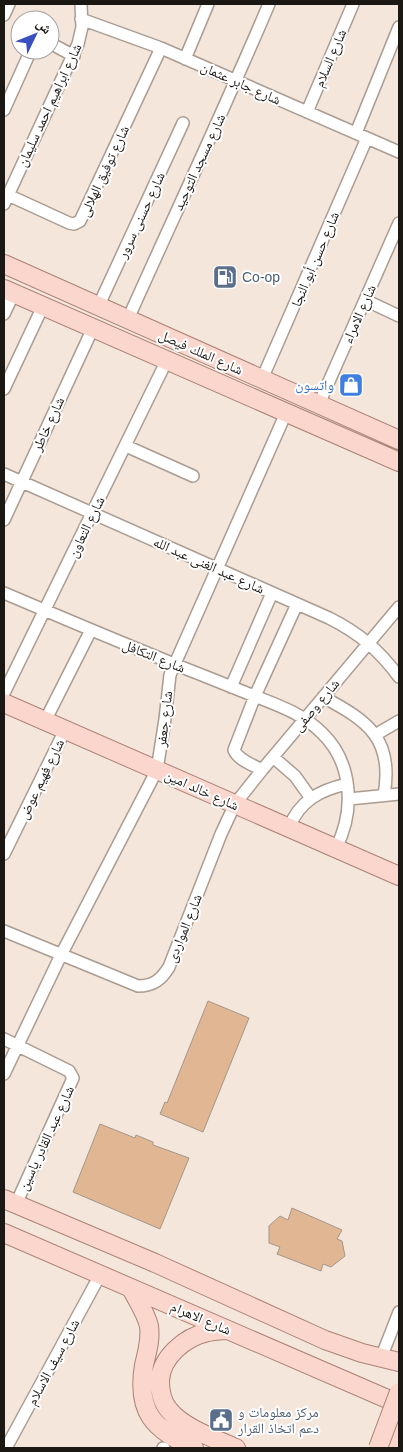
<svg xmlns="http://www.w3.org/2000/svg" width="403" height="1452" viewBox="0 0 403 1452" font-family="Arial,'Noto Naskh Arabic',sans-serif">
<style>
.building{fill:#e0b693;stroke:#a3968b}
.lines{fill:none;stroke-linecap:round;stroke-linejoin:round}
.street-casing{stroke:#aa9c91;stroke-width:14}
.primary-casing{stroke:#aa8276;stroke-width:20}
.street{stroke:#fff;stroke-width:11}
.primary{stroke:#fad6cd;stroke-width:18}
.primary-bridge-casing{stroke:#aa8276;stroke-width:20;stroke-linecap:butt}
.primary-bridge{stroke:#fad6cd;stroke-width:18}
.labels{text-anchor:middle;stroke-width:4;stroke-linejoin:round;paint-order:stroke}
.street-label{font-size:14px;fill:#1b1713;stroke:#fff}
.service-label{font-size:14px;fill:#4e5e75;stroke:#fff;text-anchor:start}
.shop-label{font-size:14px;fill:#366cbe;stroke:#fff;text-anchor:end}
</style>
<rect width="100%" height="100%" fill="#f5e6db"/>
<path class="building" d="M 208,1001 L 249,1018 L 203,1132 L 160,1114 L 165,1102 L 167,1103 Z
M 100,1124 L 135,1138 L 136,1135 L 153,1142 L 153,1145 L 189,1158 L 160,1229 L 73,1192 Z
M 292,1208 L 342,1230 L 337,1239 L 342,1241 L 345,1256 L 331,1267 L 323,1264 L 321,1271 L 277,1254 L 280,1247 L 269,1243 L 269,1226 L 280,1216 L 288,1220 Z"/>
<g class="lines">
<defs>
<path id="street" d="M 4,15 L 9,4
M 81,19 L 161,48 L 399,152
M 50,43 L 74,56
M 185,59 L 208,4
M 4,110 L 31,50
M 307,112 L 353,4
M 356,133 L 399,27
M 8,195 L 69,223 L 74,224 L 80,221 L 161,48
M 4,204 L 78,44 L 82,27 L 81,4
M 365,300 L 399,316
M 98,307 L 183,123
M 4,314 L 14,293
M 128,319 C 175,214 224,110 269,4
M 262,379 L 367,138
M 4,389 L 43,306
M 319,404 L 399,223
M 126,446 L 193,476
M 4,474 L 329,618 C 359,633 379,650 399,677
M 4,520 L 93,328
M 4,593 C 65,619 127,645 189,670 C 210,678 231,687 252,695 C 277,705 302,713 322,733 C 353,763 355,811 336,848
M 231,687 L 272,593
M 4,693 L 167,360
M 323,697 C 368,721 394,739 384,795
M 45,721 L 91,630
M 375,735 L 399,721
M 273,757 L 295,776 L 310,797
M 262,770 C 253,765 238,760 234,750 L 255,696 L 297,604
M 349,799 L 399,794
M 289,828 C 299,801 320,790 347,784
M 4,854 L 65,730
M 4,931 L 138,986 C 153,986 161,980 169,967 L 221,834 L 235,804 L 262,770 L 399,607
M 4,1039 L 65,1069 L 69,1071 L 73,1078 L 16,1204
M 4,1074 L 61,955 L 157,770 L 165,719 L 170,675 L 286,413
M 381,1358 L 399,1312
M 6,1448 L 100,1275
M 163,1448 L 164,1448"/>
<path id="primary" d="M 4,264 L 399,440
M 4,289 L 399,462
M 4,703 L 399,876
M 4,1199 L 155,1263 L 325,1340 L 362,1353 L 399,1362
M 4,1233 L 399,1404
M 131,1288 C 137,1300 146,1313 149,1326 C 151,1340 147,1352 144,1365 C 136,1413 154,1429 194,1448
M 227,1330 C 221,1330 214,1331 208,1332 C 185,1337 161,1357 160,1381 C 160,1392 162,1402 169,1410 C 183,1428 216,1439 236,1448
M 393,1448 L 399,1432"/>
</defs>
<use href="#street" class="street-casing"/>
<use href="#primary" class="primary-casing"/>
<use href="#street" class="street"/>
<use href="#primary" class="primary"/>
<defs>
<path id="primary-bridge" d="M 378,1448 L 399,1392"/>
</defs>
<use href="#primary-bridge" class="primary-bridge-casing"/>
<use href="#primary-bridge" class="primary-bridge"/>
</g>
<defs>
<symbol id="fuel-square" viewBox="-11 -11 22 22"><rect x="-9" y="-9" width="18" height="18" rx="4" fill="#5c6f8a" stroke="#fff"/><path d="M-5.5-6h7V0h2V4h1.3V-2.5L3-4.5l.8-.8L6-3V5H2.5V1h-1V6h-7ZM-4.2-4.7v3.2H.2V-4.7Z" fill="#fff"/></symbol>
<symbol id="shop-square" viewBox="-11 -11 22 22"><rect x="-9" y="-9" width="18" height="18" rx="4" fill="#3f7fe0" stroke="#fff"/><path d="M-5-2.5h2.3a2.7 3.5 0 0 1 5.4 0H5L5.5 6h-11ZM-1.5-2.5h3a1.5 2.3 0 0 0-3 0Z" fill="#fff"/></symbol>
<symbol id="civic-square" viewBox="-11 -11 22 22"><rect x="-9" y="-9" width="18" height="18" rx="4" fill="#5c6f8a" stroke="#fff"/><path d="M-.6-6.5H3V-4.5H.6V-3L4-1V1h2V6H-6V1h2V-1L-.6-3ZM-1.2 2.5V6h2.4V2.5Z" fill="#fff"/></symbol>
</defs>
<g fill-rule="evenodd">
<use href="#fuel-square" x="211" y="263" width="28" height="28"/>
<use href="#shop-square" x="337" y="371" width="28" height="28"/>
<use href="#civic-square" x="207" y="1406" width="28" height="28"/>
</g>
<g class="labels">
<g class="street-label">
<text transform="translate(330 58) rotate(-67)" y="5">شارع السلام</text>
<text transform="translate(241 83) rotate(24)" y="5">شارع جابر عثمان</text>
<text transform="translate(49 105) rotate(-65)" y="5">شارع ابراهيم احمد سليمان</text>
<text transform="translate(199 162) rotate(-65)" y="5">شارع مسجد التوحيد</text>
<text transform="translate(104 171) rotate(-65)" y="5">شارع توفيق الهلالى</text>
<text transform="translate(141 215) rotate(-65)" y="5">شارع حسنى سرور</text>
<text transform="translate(315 259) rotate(-67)" y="5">شارع حسن أبو النجا</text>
<text transform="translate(359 314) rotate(-66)" y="5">شارع الامراء</text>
<text transform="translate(201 352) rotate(24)" y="5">شارع الملك فيصل</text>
<text transform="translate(48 424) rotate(-65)" y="5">شارع خاطر</text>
<text transform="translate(86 527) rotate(-64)" y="5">شارع التعاون</text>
<text transform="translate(209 565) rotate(24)" y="5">شارع عبد الغنى عبد الله</text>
<text transform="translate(154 656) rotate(22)" y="5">شارع التكافل</text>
<text transform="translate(316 705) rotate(-50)" y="5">شارع وصفى</text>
<text transform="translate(164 719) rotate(-83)" y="5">شارع جعفر</text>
<text transform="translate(41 779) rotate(-64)" y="5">شارع فهيم عوض</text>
<text transform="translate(202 790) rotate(24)" y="5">شارع خالد امين</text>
<text transform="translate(184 928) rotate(-68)" y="5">شارع المواردى</text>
<text transform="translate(46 1138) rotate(-65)" y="5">شارع عبد القادر ياسين</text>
<text transform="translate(201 1318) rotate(23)" y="5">شارع الاهرام</text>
<text transform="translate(53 1362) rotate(-62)" y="5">شارع سيف الاسلام</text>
</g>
<g class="service-label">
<text x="242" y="282">Co-op</text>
<text x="238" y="1417">مركز معلومات و<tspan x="238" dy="16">دعم اتخاذ القرار</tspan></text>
</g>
<g class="shop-label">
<text x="334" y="390">واتسون</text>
</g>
</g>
<rect width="403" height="1452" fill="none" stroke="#1b1713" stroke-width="10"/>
<g transform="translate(35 35) rotate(47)"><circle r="24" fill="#ffffff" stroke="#a4a2a1"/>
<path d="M0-4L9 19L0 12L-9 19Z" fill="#3a4ec0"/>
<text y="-8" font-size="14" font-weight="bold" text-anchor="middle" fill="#1b1713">ش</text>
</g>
</svg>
